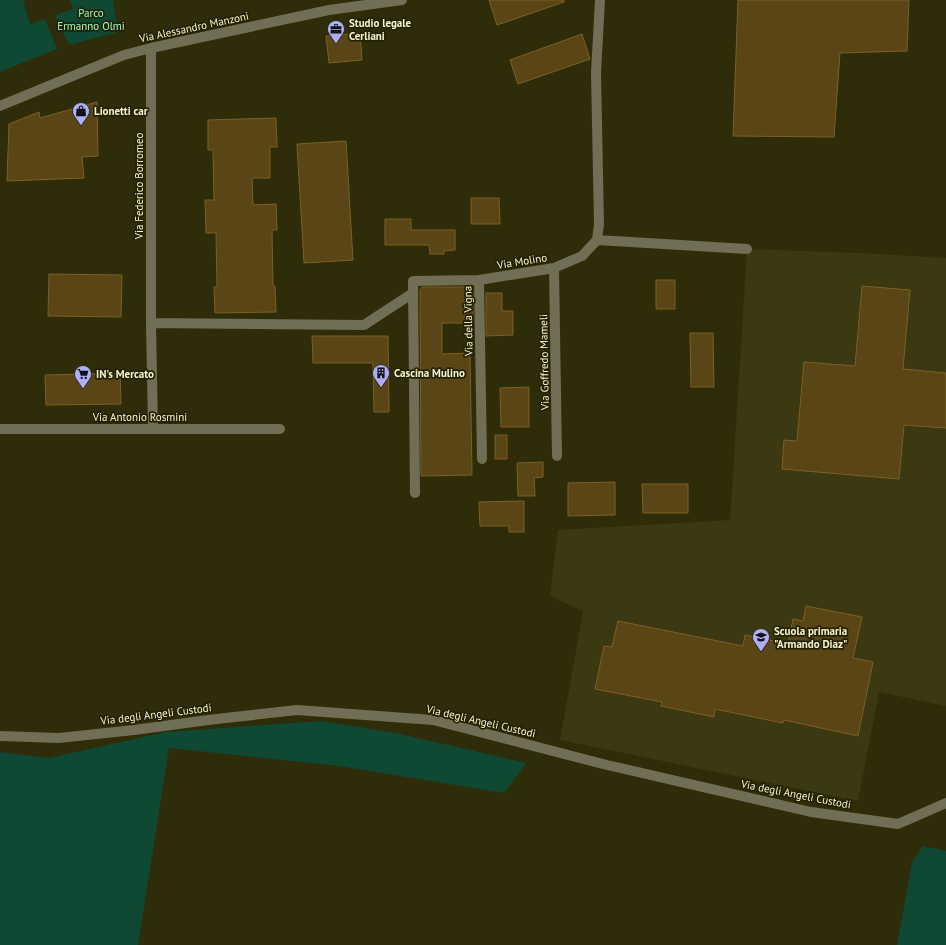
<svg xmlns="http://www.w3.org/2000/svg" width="946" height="945" viewBox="0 0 946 945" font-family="'PT Sans',sans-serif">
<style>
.built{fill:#3c3811}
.green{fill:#0f4833}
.building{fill:#5a4517;stroke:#7d6124}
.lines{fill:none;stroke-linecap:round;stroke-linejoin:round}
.minor{stroke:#706e54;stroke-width:10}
.tertiary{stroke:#706e54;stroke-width:10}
.labels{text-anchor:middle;stroke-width:3.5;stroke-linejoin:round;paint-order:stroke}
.park-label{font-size:11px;fill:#95fcce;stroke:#252201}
.poi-label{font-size:11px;font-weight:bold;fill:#f6f4d3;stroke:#252201;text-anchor:start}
.street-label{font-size:11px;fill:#f6f4d3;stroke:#252201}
</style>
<rect width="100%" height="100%" fill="#2f2c09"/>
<path class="built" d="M 747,249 L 861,253 L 946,258 L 946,706 L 879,692 L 858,801 L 560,740 L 583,611 L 550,596 L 558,530 L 730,520 Z"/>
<path class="green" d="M 0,0 L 23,0 L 30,24 L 45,19 L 57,49 L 0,72 Z
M 70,0 L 113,0 L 118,32 L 69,45 L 55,15 L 73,9 Z
M 321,721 L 396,733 L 526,763 L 504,793 L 339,766 L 169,748 L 138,945 L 0,945 L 0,752 L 49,758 L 166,732 Z
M 923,846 L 946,851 L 946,945 L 897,945 L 912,862 Z"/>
<path class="building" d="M 489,0 L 564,0 L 564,2 L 497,25 Z
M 738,0 L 909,0 L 907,51 L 840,53 L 834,137 L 733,136 Z
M 360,33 L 362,60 L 329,63 L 326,36 Z
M 582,34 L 590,59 L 518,84 L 510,60 Z
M 97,102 L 98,156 L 82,157 L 84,178 L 7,181 L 9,124 L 39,112 L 40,118 Z
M 276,118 L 277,147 L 270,147 L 270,178 L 252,178 L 253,205 L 276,204 L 277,230 L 272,230 L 273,286 L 275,286 L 276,312 L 215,313 L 214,287 L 217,287 L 216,233 L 206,233 L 205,200 L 214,200 L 213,150 L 208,150 L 208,120 Z
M 346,141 L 353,260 L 304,263 L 297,144 Z
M 471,198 L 499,198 L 500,224 L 471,224 Z
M 385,219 L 411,219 L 411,230 L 455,230 L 455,250 L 444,251 L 444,254 L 430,254 L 429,245 L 385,245 Z
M 49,274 L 122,275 L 121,317 L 48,316 Z
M 656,280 L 675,280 L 675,309 L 656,309 Z
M 862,286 L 910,290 L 903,369 L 946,373 L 946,428 L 904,425 L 899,479 L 782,469 L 784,440 L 797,441 L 804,362 L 855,366 Z
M 422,287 L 467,287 L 467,293 L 473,293 L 473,323 L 442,323 L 442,354 L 470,353 L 472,475 L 421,476 L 420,290 Z
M 486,293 L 502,293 L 502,311 L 513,311 L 513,335 L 486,336 Z
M 690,333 L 713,333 L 714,387 L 691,387 Z
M 312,336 L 388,336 L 389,412 L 374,412 L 373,363 L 313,363 Z
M 120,373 L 121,404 L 46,405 L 45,375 Z
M 529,387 L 529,427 L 501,427 L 500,388 Z
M 495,435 L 507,435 L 507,459 L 495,459 Z
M 543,462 L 543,477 L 534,478 L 535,496 L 518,496 L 517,463 Z
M 615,482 L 615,515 L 568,516 L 568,483 Z
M 642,484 L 688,484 L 688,513 L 643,513 Z
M 524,501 L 524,532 L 509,532 L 509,526 L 480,526 L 479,502 Z
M 806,606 L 862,617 L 853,658 L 873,662 L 858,736 L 784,720 L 783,723 L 715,709 L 714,717 L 661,706 L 662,702 L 595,689 L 604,646 L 612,647 L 618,621 L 743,646 L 745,635 L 788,644 L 793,619 L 803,621 Z"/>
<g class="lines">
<path class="minor" d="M 151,48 L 151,323 L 153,429
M 0,106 L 124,55 L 151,48 L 329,10 L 402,0
M 597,240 L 747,249
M 554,268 L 557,456
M 479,280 L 482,459
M 151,323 L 364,325 L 413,293
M 0,429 L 280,429
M 415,493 L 413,281 L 479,280 L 554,268 L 582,256 L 597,240 L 599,224 L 596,73 L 600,0"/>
<path class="tertiary" d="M 0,736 L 59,738 L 134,730 L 208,720 L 297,710 L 433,720 L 607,765 L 811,812 L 898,824 L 946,803"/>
</g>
<defs>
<symbol id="office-pin" viewBox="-11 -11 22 30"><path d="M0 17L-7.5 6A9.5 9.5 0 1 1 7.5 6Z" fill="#afaefa" stroke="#252201"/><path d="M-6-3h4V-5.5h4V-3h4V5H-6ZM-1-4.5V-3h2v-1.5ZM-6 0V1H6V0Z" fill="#111"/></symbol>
<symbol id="shop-pin" viewBox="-11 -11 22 30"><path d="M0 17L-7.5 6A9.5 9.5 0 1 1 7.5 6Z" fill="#afaefa" stroke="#252201"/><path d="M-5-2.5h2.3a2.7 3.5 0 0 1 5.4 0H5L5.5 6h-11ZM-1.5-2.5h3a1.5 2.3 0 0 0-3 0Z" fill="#111"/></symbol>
<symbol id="building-pin" viewBox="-11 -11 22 30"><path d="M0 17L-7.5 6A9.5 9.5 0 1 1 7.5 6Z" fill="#afaefa" stroke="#252201"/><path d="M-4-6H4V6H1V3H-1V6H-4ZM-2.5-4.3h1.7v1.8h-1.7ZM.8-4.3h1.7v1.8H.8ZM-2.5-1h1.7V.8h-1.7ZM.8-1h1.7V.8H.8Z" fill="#111"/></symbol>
<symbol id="supermarket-pin" viewBox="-11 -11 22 30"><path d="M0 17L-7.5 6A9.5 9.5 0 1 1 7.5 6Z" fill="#afaefa" stroke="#252201"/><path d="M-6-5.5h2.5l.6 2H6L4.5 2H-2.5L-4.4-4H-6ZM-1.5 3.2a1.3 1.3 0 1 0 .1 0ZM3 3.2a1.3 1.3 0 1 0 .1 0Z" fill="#111"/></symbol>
<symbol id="school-pin" viewBox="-11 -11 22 30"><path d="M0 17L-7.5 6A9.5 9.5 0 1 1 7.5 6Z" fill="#afaefa" stroke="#252201"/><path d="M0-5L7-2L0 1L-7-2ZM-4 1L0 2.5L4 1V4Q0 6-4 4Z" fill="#111"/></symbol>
</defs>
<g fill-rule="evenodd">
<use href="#office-pin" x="326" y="19" width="20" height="27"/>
<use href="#shop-pin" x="71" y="101" width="20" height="27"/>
<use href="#building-pin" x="371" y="363" width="20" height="27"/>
<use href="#supermarket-pin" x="73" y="364" width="20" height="27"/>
<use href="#school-pin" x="751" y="627" width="20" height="27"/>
</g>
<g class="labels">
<g class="park-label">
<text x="91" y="17">Parco<tspan x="91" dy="13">Ermanno Olmi</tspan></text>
</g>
<g class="poi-label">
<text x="349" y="27">Studio legale<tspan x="349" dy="13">Cerliani</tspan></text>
<text x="94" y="115">Lionetti car</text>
<text x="394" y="377">Cascina Mulino</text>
<text x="96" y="378">IN's Mercato</text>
<text x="774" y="635">Scuola primaria<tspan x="774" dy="13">"Armando Diaz"</tspan></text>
</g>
<g class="street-label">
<text transform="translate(194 27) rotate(-12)" y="4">Via Alessandro Manzoni</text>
<text transform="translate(139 186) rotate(-90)" y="4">Via Federico Borromeo</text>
<text transform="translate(522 261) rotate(-9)" y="4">Via Molino</text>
<text transform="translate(468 321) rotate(-91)" y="4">Via della Vigna</text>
<text transform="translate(544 362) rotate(-91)" y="4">Via Goffredo Mameli</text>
<text x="140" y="421">Via Antonio Rosmini</text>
<text transform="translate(156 714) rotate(-7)" y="4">Via degli Angeli Custodi</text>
<text transform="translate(481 721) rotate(13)" y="4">Via degli Angeli Custodi</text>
<text transform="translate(796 794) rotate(11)" y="4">Via degli Angeli Custodi</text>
</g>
</g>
</svg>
